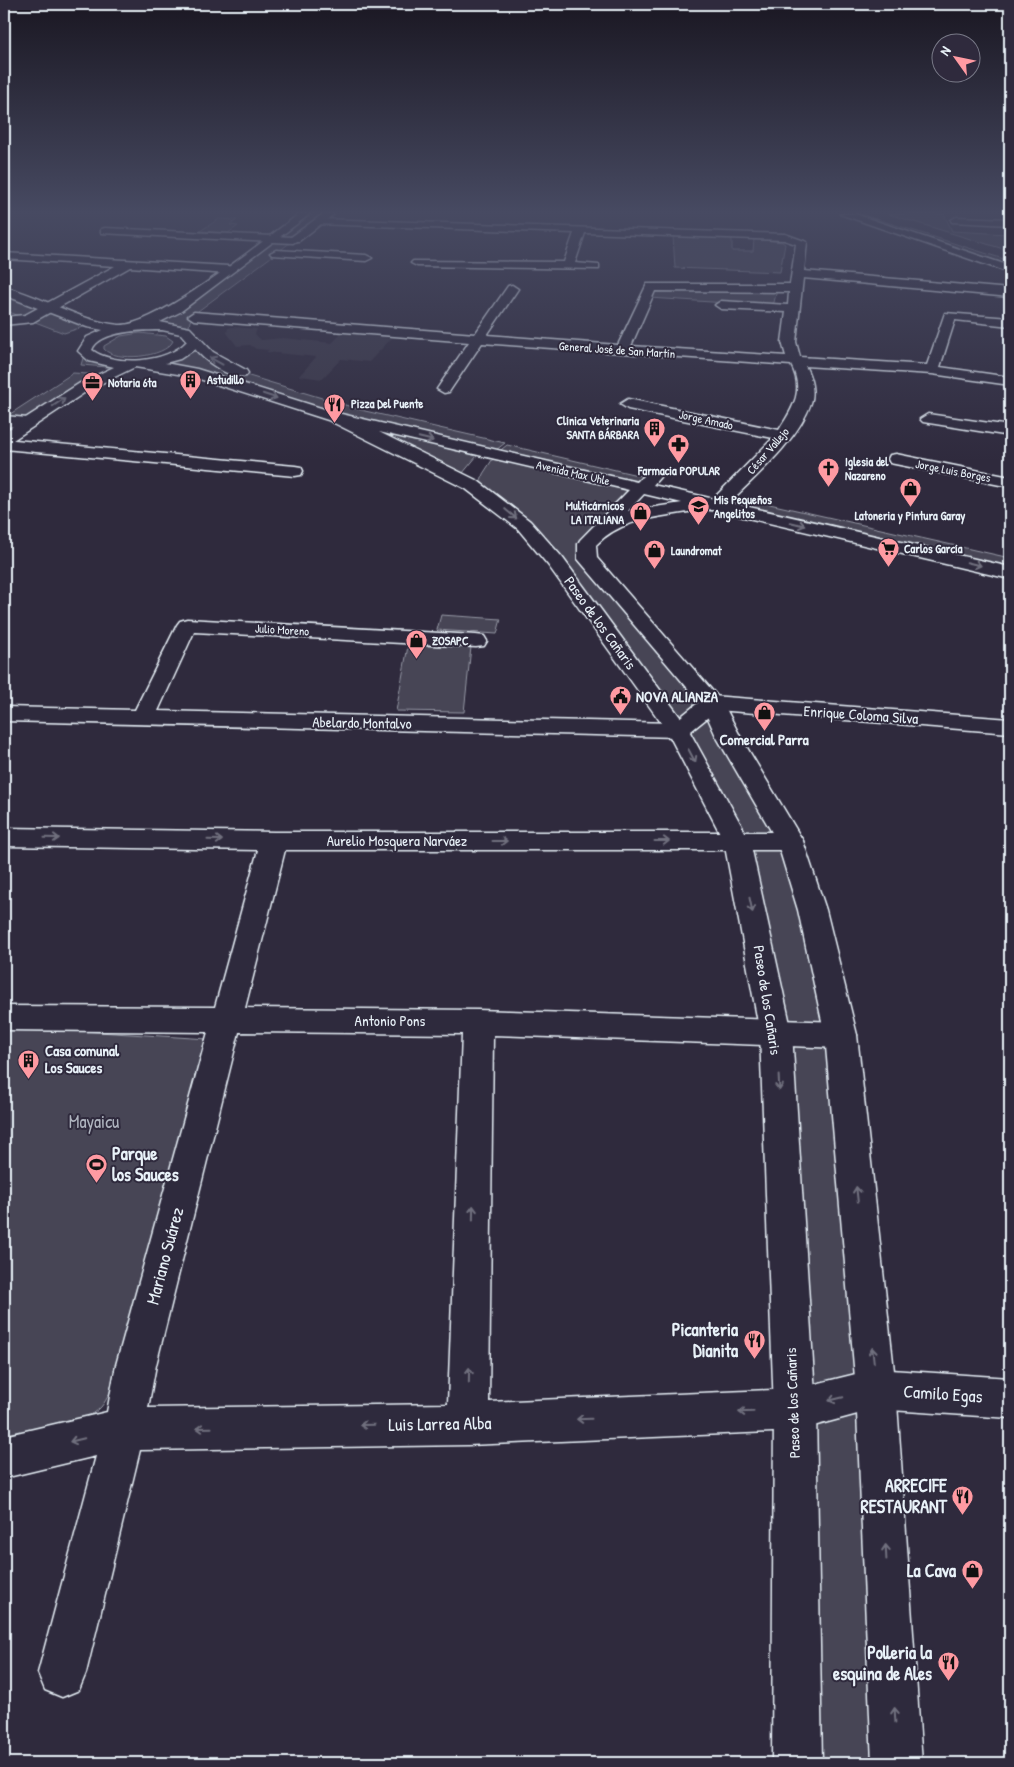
<svg xmlns="http://www.w3.org/2000/svg" width="1014" height="1767" viewBox="0 0 1014 1767" font-family="'Patrick Hand',sans-serif">
<style>
.built{fill:#3b3749}
.green{fill:#464455;stroke:#979aa6}
.lines{fill:none;stroke-linecap:round;stroke-linejoin:round}
.minor-casing{stroke:#e8f1f8;stroke-width:3}
.major-casing{stroke:#e8f1f8;stroke-width:3}
.minor{fill:#2f2a3d;fill-rule:evenodd}
.major{fill:#2f2a3d;fill-rule:evenodd}
.oneway{stroke:#70707e}
.labels{text-anchor:middle;stroke-width:4;stroke-linejoin:round;paint-order:stroke}
.far-street-label{font-size:12px;fill:#e8f1f8;stroke:#2f2a3d}
.far-poi-label{font-size:12px;font-weight:bold;fill:#e8f1f8;stroke:#2f2a3d;text-anchor:start}
.street-label{font-size:15px;fill:#e8f1f8;stroke:#2f2a3d}
.poi-label{font-size:15px;font-weight:bold;fill:#e8f1f8;stroke:#2f2a3d;text-anchor:start}
.near-park-label{font-size:18px;fill:#afb4bf;stroke:#2f2a3d}
.near-poi-label{font-size:18px;font-weight:bold;fill:#e8f1f8;stroke:#2f2a3d;text-anchor:end}
.near-street-label{font-size:18px;fill:#e8f1f8;stroke:#2f2a3d}
</style>
<rect width="100%" height="100%" fill="#2f2a3d"/>
<filter id="ink" filterUnits="userSpaceOnUse"><feTurbulence type="fractalNoise" baseFrequency=".02" numOctaves="2"/><feDisplacementMap in="SourceGraphic" scale="10" xChannelSelector="R" yChannelSelector="G"/><feConvolveMatrix kernelMatrix="1 2 1 2 8 2 1 2 1" color-interpolation-filters="sRGB"/></filter>
<g filter="url(#ink)">
<path class="built" d="M 233,327 L 257,329 L 255,334 L 261,340 L 283,338 L 332,343 L 342,333 L 392,338 L 369,362 L 341,359 L 322,379 L 299,376 L 316,357 L 266,352 L 269,350 L 256,349 L 250,345 L 237,346 L 227,333 L 228,328 Z"/>
<path class="green" d="M 305,214 L 329,214 L 198,311 L 190,321 L 188,332 L 153,321 Z
M 852,214 L 861,214 L 1010,261 L 1010,265 Z
M 888,214 L 944,214 L 952,231 L 1007,234 L 1010,241 L 1010,251 Z
M 219,219 L 237,220 L 230,225 L 238,226 L 228,233 L 200,231 Z
M 673,236 L 732,238 L 732,251 L 753,251 L 754,239 L 782,242 L 785,244 L 780,272 L 675,268 Z
M 656,288 L 777,290 L 773,306 L 650,298 Z
M 4,291 L 92,324 L 64,333 L 4,310 Z
M 140,333 L 166,336 L 173,341 C 165,358 115,362 104,349 L 104,346 L 121,336 Z
M 199,347 L 249,376 L 365,411 L 505,443 L 491,454 L 154,365 L 119,368 L 81,365 L 85,351 L 103,361 L 153,361 Z
M 73,373 L 104,375 L 4,439 L 4,418 Z
M 363,427 L 477,456 L 462,474 Z
M 507,445 L 646,477 L 637,486 L 497,453 Z
M 494,457 L 632,489 L 582,542 L 707,707 L 790,841 L 737,841 L 682,724 L 480,484 L 483,474 Z
M 756,501 L 1010,558 L 1010,573 L 747,512 Z
M 441,615 L 501,619 L 497,634 L 437,630 Z
M 408,646 L 471,647 L 464,712 L 396,711 Z
M 745,846 L 786,846 L 833,1027 L 781,1026 Z
M 4,1026 L 208,1039 L 118,1376 C 112,1386 108,1399 101,1407 C 86,1424 25,1445 4,1441 Z
M 783,1039 L 837,1041 L 869,1380 L 801,1397 Z
M 866,1401 L 884,1763 L 809,1763 L 804,1418 Z"/>
<g class="lines">
<defs>
<path id="minor" d="M 840,214 L 855,214 L 1010,266 L 1010,273 Z
M 956,217 L 1010,219 L 1010,225 L 952,222 L 951,220 Z
M 319,219 L 785,234 L 807,242 L 804,271 L 1010,289 L 1010,297 L 803,278 L 796,342 L 800,357 L 927,365 L 945,313 L 1010,318 L 1010,326 L 955,320 L 940,367 L 1010,377 L 1010,385 L 932,374 L 805,366 C 811,376 815,392 811,403 C 797,443 751,480 722,510 L 710,510 L 707,506 L 710,502 L 773,438 L 628,409 L 620,404 L 628,399 L 779,430 C 793,408 805,391 791,365 L 482,343 L 449,392 L 444,393 L 437,389 L 469,342 L 194,320 L 188,316 L 194,312 L 475,334 L 508,286 L 512,285 L 518,289 L 487,335 L 618,345 L 647,284 L 790,284 L 796,244 L 784,240 L 585,233 L 575,263 L 599,265 L 599,269 L 417,266 L 411,263 L 413,261 L 564,262 L 574,233 L 315,224 L 314,222 ZM 655,291 L 789,292 L 788,305 L 721,301 L 715,305 L 721,309 L 786,312 L 782,342 L 786,356 L 631,346 Z
M 105,228 L 293,237 L 298,240 L 293,243 L 101,233 L 101,229 Z
M 276,250 L 366,255 L 372,258 L 366,261 L 272,255 L 270,253 Z
M 4,253 L 228,266 L 234,270 L 228,274 L 130,267 L 33,322 L 4,325 L 4,317 L 25,315 L 115,266 L 4,259 Z
M 928,414 L 1010,426 L 1010,436 L 923,422 L 920,419 Z
M 4,416 L 28,418 L 36,423 L 28,428 L 4,426 Z
M 4,439 L 295,466 L 301,467 L 303,471 L 301,475 L 295,476 L 4,449 Z
M 896,454 L 1010,477 L 1010,487 L 890,463 L 888,459 L 890,455 Z
M 187,619 L 476,635 L 484,636 L 487,641 L 484,646 L 476,647 L 194,632 L 158,711 L 673,723 L 704,698 L 712,696 L 1010,719 L 1010,733 L 717,710 L 686,735 L 678,737 L 4,721 L 4,707 L 135,710 L 177,625 L 180,621 Z
M 4,828 L 274,832 L 790,832 L 799,835 L 803,841 L 799,847 L 790,850 L 285,850 L 245,1008 L 478,1010 L 841,1022 L 852,1026 L 857,1035 L 852,1044 L 841,1048 L 493,1035 L 489,1402 L 795,1389 L 876,1369 L 1010,1378 L 1010,1418 L 876,1409 L 795,1431 L 468,1445 L 140,1450 L 86,1673 L 79,1690 L 62,1697 L 45,1690 L 38,1673 L 96,1456 L 4,1478 L 4,1436 L 107,1412 L 116,1365 L 208,1032 L 4,1030 L 4,1006 L 215,1007 L 258,850 L 4,846 ZM 239,1032 L 462,1034 L 448,1404 L 148,1408 L 156,1365 Z"/>
<path id="major" d="M 299,214 L 310,214 L 180,312 L 160,322 L 190,328 L 213,352 L 246,370 L 248,373 L 246,376 C 230,380 205,361 195,349 L 180,359 L 165,363 L 197,369 L 337,413 L 637,482 C 644,475 647,471 657,473 L 660,477 L 653,485 L 1010,567 L 1010,579 L 696,506 L 694,511 L 688,512 C 654,518 621,519 596,545 L 597,558 L 723,703 L 740,736 L 803,841 L 826,910 L 857,1035 L 896,1389 L 922,1763 L 872,1763 L 856,1389 L 825,1035 L 798,910 L 777,841 L 716,736 L 702,705 L 578,559 L 578,544 L 580,540 L 629,490 L 379,432 L 478,481 L 530,521 L 562,557 L 686,725 L 750,841 L 792,1033 L 816,1410 L 822,1763 L 772,1763 L 774,1410 L 760,1033 L 724,841 L 667,731 L 548,565 L 518,529 L 466,489 L 328,420 L 190,376 L 135,367 L 90,389 L 10,442 L 4,444 L 4,432 L 80,383 L 114,367 L 89,361 L 78,351 L 87,337 L 103,330 L 87,327 L 4,295 L 4,287 C 43,296 78,321 119,325 C 156,328 265,239 299,214 ZM 162,330 L 181,334 L 187,341 C 168,363 115,367 92,350 C 99,330 145,330 162,330 ZM 644,494 L 682,503 L 628,511 Z
M 323,214 L 334,214 L 299,241 L 291,241 L 291,237 Z"/>
</defs>
<use href="#minor" class="minor-casing"/>
<use href="#major" class="major-casing"/>
<use href="#minor" class="minor"/>
<use href="#major" class="major"/>
</g>
<defs><path id="oneway-shaft" d="M-6 0H5M1.5-3L5.5 0L1.5 3" fill="none" stroke-width="1.6" stroke-linecap="round" stroke-linejoin="round" transform="scale(1.25)"/></defs>
<g class="oneway">
<use href="#oneway-shaft" transform="translate(216 361) rotate(-151)"/>
<use href="#oneway-shaft" transform="translate(270 396) rotate(18)"/>
<use href="#oneway-shaft" transform="translate(59 402) rotate(-34)"/>
<use href="#oneway-shaft" transform="translate(426 439) rotate(13)"/>
<use href="#oneway-shaft" transform="translate(511 514) rotate(40)"/>
<use href="#oneway-shaft" transform="translate(798 524) rotate(13)"/>
<use href="#oneway-shaft" transform="translate(974 564) rotate(13)"/>
<use href="#oneway-shaft" transform="translate(692 756) rotate(62)"/>
<use href="#oneway-shaft" transform="translate(52 838) rotate(1)"/>
<use href="#oneway-shaft" transform="translate(215 840) rotate(1)"/>
<use href="#oneway-shaft" transform="translate(500 841)"/>
<use href="#oneway-shaft" transform="translate(662 841)"/>
<use href="#oneway-shaft" transform="translate(751 905) rotate(78)"/>
<use href="#oneway-shaft" transform="translate(779 1083) rotate(87)"/>
<use href="#oneway-shaft" transform="translate(857 1194) rotate(-96)"/>
<use href="#oneway-shaft" transform="translate(473 1213) rotate(-89)"/>
<use href="#oneway-shaft" transform="translate(873 1355) rotate(-96)"/>
<use href="#oneway-shaft" transform="translate(469 1375) rotate(-89)"/>
<use href="#oneway-shaft" transform="translate(836 1399) rotate(166)"/>
<use href="#oneway-shaft" transform="translate(746 1412) rotate(178)"/>
<use href="#oneway-shaft" transform="translate(584 1419) rotate(178)"/>
<use href="#oneway-shaft" transform="translate(367 1425) rotate(179)"/>
<use href="#oneway-shaft" transform="translate(204 1428) rotate(179)"/>
<use href="#oneway-shaft" transform="translate(77 1440) rotate(167)"/>
<use href="#oneway-shaft" transform="translate(886 1552) rotate(-93)"/>
<use href="#oneway-shaft" transform="translate(895 1715) rotate(-93)"/>
</g>
</g>
<linearGradient id="sky" x2="0" y2="1"><stop stop-color="#1a1722"/><stop offset="0.46" stop-color="#474a62"/><stop offset="1" stop-color="#474a62" stop-opacity="0"/></linearGradient>
<rect width="1014" height="461" fill="url(#sky)"/>
<defs>
<symbol id="building-pin" viewBox="-11 -11 22 30"><path d="M0 17L-7.5 6A9.5 9.5 0 1 1 7.5 6Z" fill="#ff9aa2" stroke="#2f2a3d"/><path d="M-4-6H4V6H1V3H-1V6H-4ZM-2.5-4.3h1.7v1.8h-1.7ZM.8-4.3h1.7v1.8H.8ZM-2.5-1h1.7V.8h-1.7ZM.8-1h1.7V.8H.8Z" fill="#111"/></symbol>
<symbol id="office-pin" viewBox="-11 -11 22 30"><path d="M0 17L-7.5 6A9.5 9.5 0 1 1 7.5 6Z" fill="#ff9aa2" stroke="#2f2a3d"/><path d="M-6-3h4V-5.5h4V-3h4V5H-6ZM-1-4.5V-3h2v-1.5ZM-6 0V1H6V0Z" fill="#111"/></symbol>
<symbol id="restaurant-pin" viewBox="-11 -11 22 30"><path d="M0 17L-7.5 6A9.5 9.5 0 1 1 7.5 6Z" fill="#ff9aa2" stroke="#2f2a3d"/><path d="M-5-6h1v4h1v-4h1v4h1v-4h1v5L-1.5 .5V6h-2V.5L-5-1ZM5-6V6H3V1.5H1.5Q1.5-4 5-6Z" fill="#111"/></symbol>
<symbol id="pharmacy-pin" viewBox="-11 -11 22 30"><path d="M0 17L-7.5 6A9.5 9.5 0 1 1 7.5 6Z" fill="#ff9aa2" stroke="#2f2a3d"/><path d="M-2-6h4v4h4v4h-4v4h-4v-4h-4v-4h4Z" fill="#111"/></symbol>
<symbol id="church-pin" viewBox="-11 -11 22 30"><path d="M0 17L-7.5 6A9.5 9.5 0 1 1 7.5 6Z" fill="#ff9aa2" stroke="#2f2a3d"/><path d="M-1.2-6h2.4v3.5h3.3v2.4h-3.3V6h-2.4V-.1h-3.3v-2.4h3.3Z" fill="#111"/></symbol>
<symbol id="shop-pin" viewBox="-11 -11 22 30"><path d="M0 17L-7.5 6A9.5 9.5 0 1 1 7.5 6Z" fill="#ff9aa2" stroke="#2f2a3d"/><path d="M-5-2.5h2.3a2.7 3.5 0 0 1 5.4 0H5L5.5 6h-11ZM-1.5-2.5h3a1.5 2.3 0 0 0-3 0Z" fill="#111"/></symbol>
<symbol id="school-pin" viewBox="-11 -11 22 30"><path d="M0 17L-7.5 6A9.5 9.5 0 1 1 7.5 6Z" fill="#ff9aa2" stroke="#2f2a3d"/><path d="M0-5L7-2L0 1L-7-2ZM-4 1L0 2.5L4 1V4Q0 6-4 4Z" fill="#111"/></symbol>
<symbol id="supermarket-pin" viewBox="-11 -11 22 30"><path d="M0 17L-7.5 6A9.5 9.5 0 1 1 7.5 6Z" fill="#ff9aa2" stroke="#2f2a3d"/><path d="M-6-5.5h2.5l.6 2H6L4.5 2H-2.5L-4.4-4H-6ZM-1.5 3.2a1.3 1.3 0 1 0 .1 0ZM3 3.2a1.3 1.3 0 1 0 .1 0Z" fill="#111"/></symbol>
<symbol id="civic-pin" viewBox="-11 -11 22 30"><path d="M0 17L-7.5 6A9.5 9.5 0 1 1 7.5 6Z" fill="#ff9aa2" stroke="#2f2a3d"/><path d="M-.6-6.5H3V-4.5H.6V-3L4-1V1h2V6H-6V1h2V-1L-.6-3ZM-1.2 2.5V6h2.4V2.5Z" fill="#111"/></symbol>
<symbol id="stadium-pin" viewBox="-11 -11 22 30"><path d="M0 17L-7.5 6A9.5 9.5 0 1 1 7.5 6Z" fill="#ff9aa2" stroke="#2f2a3d"/><path d="M0-5a6.5 5 0 1 0 0 10a6.5 5 0 1 0 0-10ZM-3.5-1.8h7v3.6h-7Z" fill="#111"/></symbol>
</defs>
<g fill-rule="evenodd">
<use href="#building-pin" x="178" y="368" width="25" height="34"/>
<use href="#office-pin" x="80" y="370" width="25" height="34"/>
<use href="#restaurant-pin" x="322" y="392" width="25" height="34"/>
<use href="#building-pin" x="642" y="416" width="25" height="34"/>
<use href="#pharmacy-pin" x="666" y="432" width="25" height="34"/>
<use href="#church-pin" x="816" y="456" width="25" height="34"/>
<use href="#shop-pin" x="898" y="476" width="25" height="34"/>
<use href="#school-pin" x="686" y="494" width="25" height="34"/>
<use href="#shop-pin" x="628" y="500" width="25" height="34"/>
<use href="#supermarket-pin" x="876" y="536" width="25" height="34"/>
<use href="#shop-pin" x="642" y="538" width="25" height="34"/>
<use href="#shop-pin" x="404" y="628" width="25" height="34"/>
<use href="#civic-pin" x="608" y="684" width="25" height="34"/>
<use href="#shop-pin" x="752" y="700" width="25" height="34"/>
<use href="#building-pin" x="16" y="1048" width="25" height="34"/>
<use href="#stadium-pin" x="84" y="1152" width="25" height="34"/>
<use href="#restaurant-pin" x="742" y="1328" width="25" height="34"/>
<use href="#restaurant-pin" x="950" y="1484" width="25" height="34"/>
<use href="#shop-pin" x="960" y="1558" width="25" height="34"/>
<use href="#restaurant-pin" x="936" y="1650" width="25" height="34"/>
</g>
<g class="labels">
<g class="far-street-label">
<text transform="translate(617 350) rotate(4)" y="4">General José de San Martín</text>
<text transform="translate(706 420) rotate(12)" y="4">Jorge Amado</text>
<text transform="translate(768 451) rotate(-49)" y="4">César Vallejo</text>
<text transform="translate(953 471) rotate(11)" y="4">Jorge Luis Borges</text>
<text transform="translate(573 473) rotate(13)" y="4">Avenida Max Uhle</text>
<text transform="translate(282 630) rotate(3)" y="4">Julio Moreno</text>
</g>
<g class="far-poi-label">
<text x="207" y="384">Astudillo</text>
<text x="108" y="387">Notaria 6ta</text>
<text x="351" y="408">Pizza Del Puente</text>
<text x="639" y="425" text-anchor="end">Clínica Veterinaria<tspan x="639" dy="14">SANTA BÁRBARA</tspan></text>
<text x="845" y="466">Iglesia del<tspan x="845" dy="14">Nazareno</tspan></text>
<text x="679" y="475" text-anchor="middle">Farmacia POPULAR</text>
<text x="714" y="504">Mis Pequeños<tspan x="714" dy="14">Angelitos</tspan></text>
<text x="624" y="510" text-anchor="end">Multicárnicos<tspan x="624" dy="14">LA ITALIANA</tspan></text>
<text x="910" y="520" text-anchor="middle">Latoneria y Pintura Garay</text>
<text x="904" y="553">Carlos García</text>
<text x="671" y="555">Laundromat</text>
<text x="432" y="645">ZOSAPC</text>
</g>
<g class="street-label">
<text transform="translate(600 623) rotate(54)" y="5">Paseo de los Cañaris</text>
<text transform="translate(861 715) rotate(4)" y="5">Enrique Coloma Silva</text>
<text transform="translate(362 723) rotate(1)" y="5">Abelardo Montalvo</text>
<text x="397" y="846">Aurelio Mosquera Narváez</text>
<text transform="translate(767 1000) rotate(81)" y="5">Paseo de los Cañaris</text>
<text x="390" y="1026">Antonio Pons</text>
<text transform="translate(793 1403) rotate(-92)" y="5">Paseo de los Cañaris</text>
</g>
<g class="poi-label">
<text x="636" y="702">NOVA ALIANZA</text>
<text x="764" y="745" text-anchor="middle">Comercial Parra</text>
<text x="45" y="1056">Casa comunal<tspan x="45" dy="17">Los Sauces</tspan></text>
</g>
<g class="near-park-label">
<text x="94" y="1128">Mayaicu</text>
</g>
<g class="near-poi-label">
<text x="112" y="1160" text-anchor="start">Parque<tspan x="112" dy="21">los Sauces</tspan></text>
<text x="738" y="1336">Picanteria<tspan x="738" dy="21">Dianita</tspan></text>
<text x="947" y="1492">ARRECIFE<tspan x="947" dy="21">RESTAURANT</tspan></text>
<text x="956" y="1577">La Cava</text>
<text x="932" y="1659">Polleria la<tspan x="932" dy="21">esquina de Ales</tspan></text>
</g>
<g class="near-street-label">
<text transform="translate(165 1256) rotate(-75)" y="6">Mariano Suárez</text>
<text transform="translate(943 1394) rotate(4)" y="6">Camilo Egas</text>
<text transform="translate(440 1424) rotate(-1)" y="6">Luis Larrea Alba</text>
</g>
</g>
<rect width="1014" height="1767" fill="none" stroke="#2f2a3d" stroke-width="20"/>
<rect x="10" y="10" width="994" height="1747" fill="none" stroke="#e8f1f8" stroke-width="2" filter="url(#ink)"/>
<g transform="translate(956 58) rotate(303)"><circle r="24" fill="#2f2a3d" stroke="#797a88"/>
<path d="M0-4L9 19L0 12L-9 19Z" fill="#ff9aa2"/>
<text y="-8" font-size="14" font-weight="bold" text-anchor="middle" fill="#e8f1f8">N</text>
</g>
</svg>
